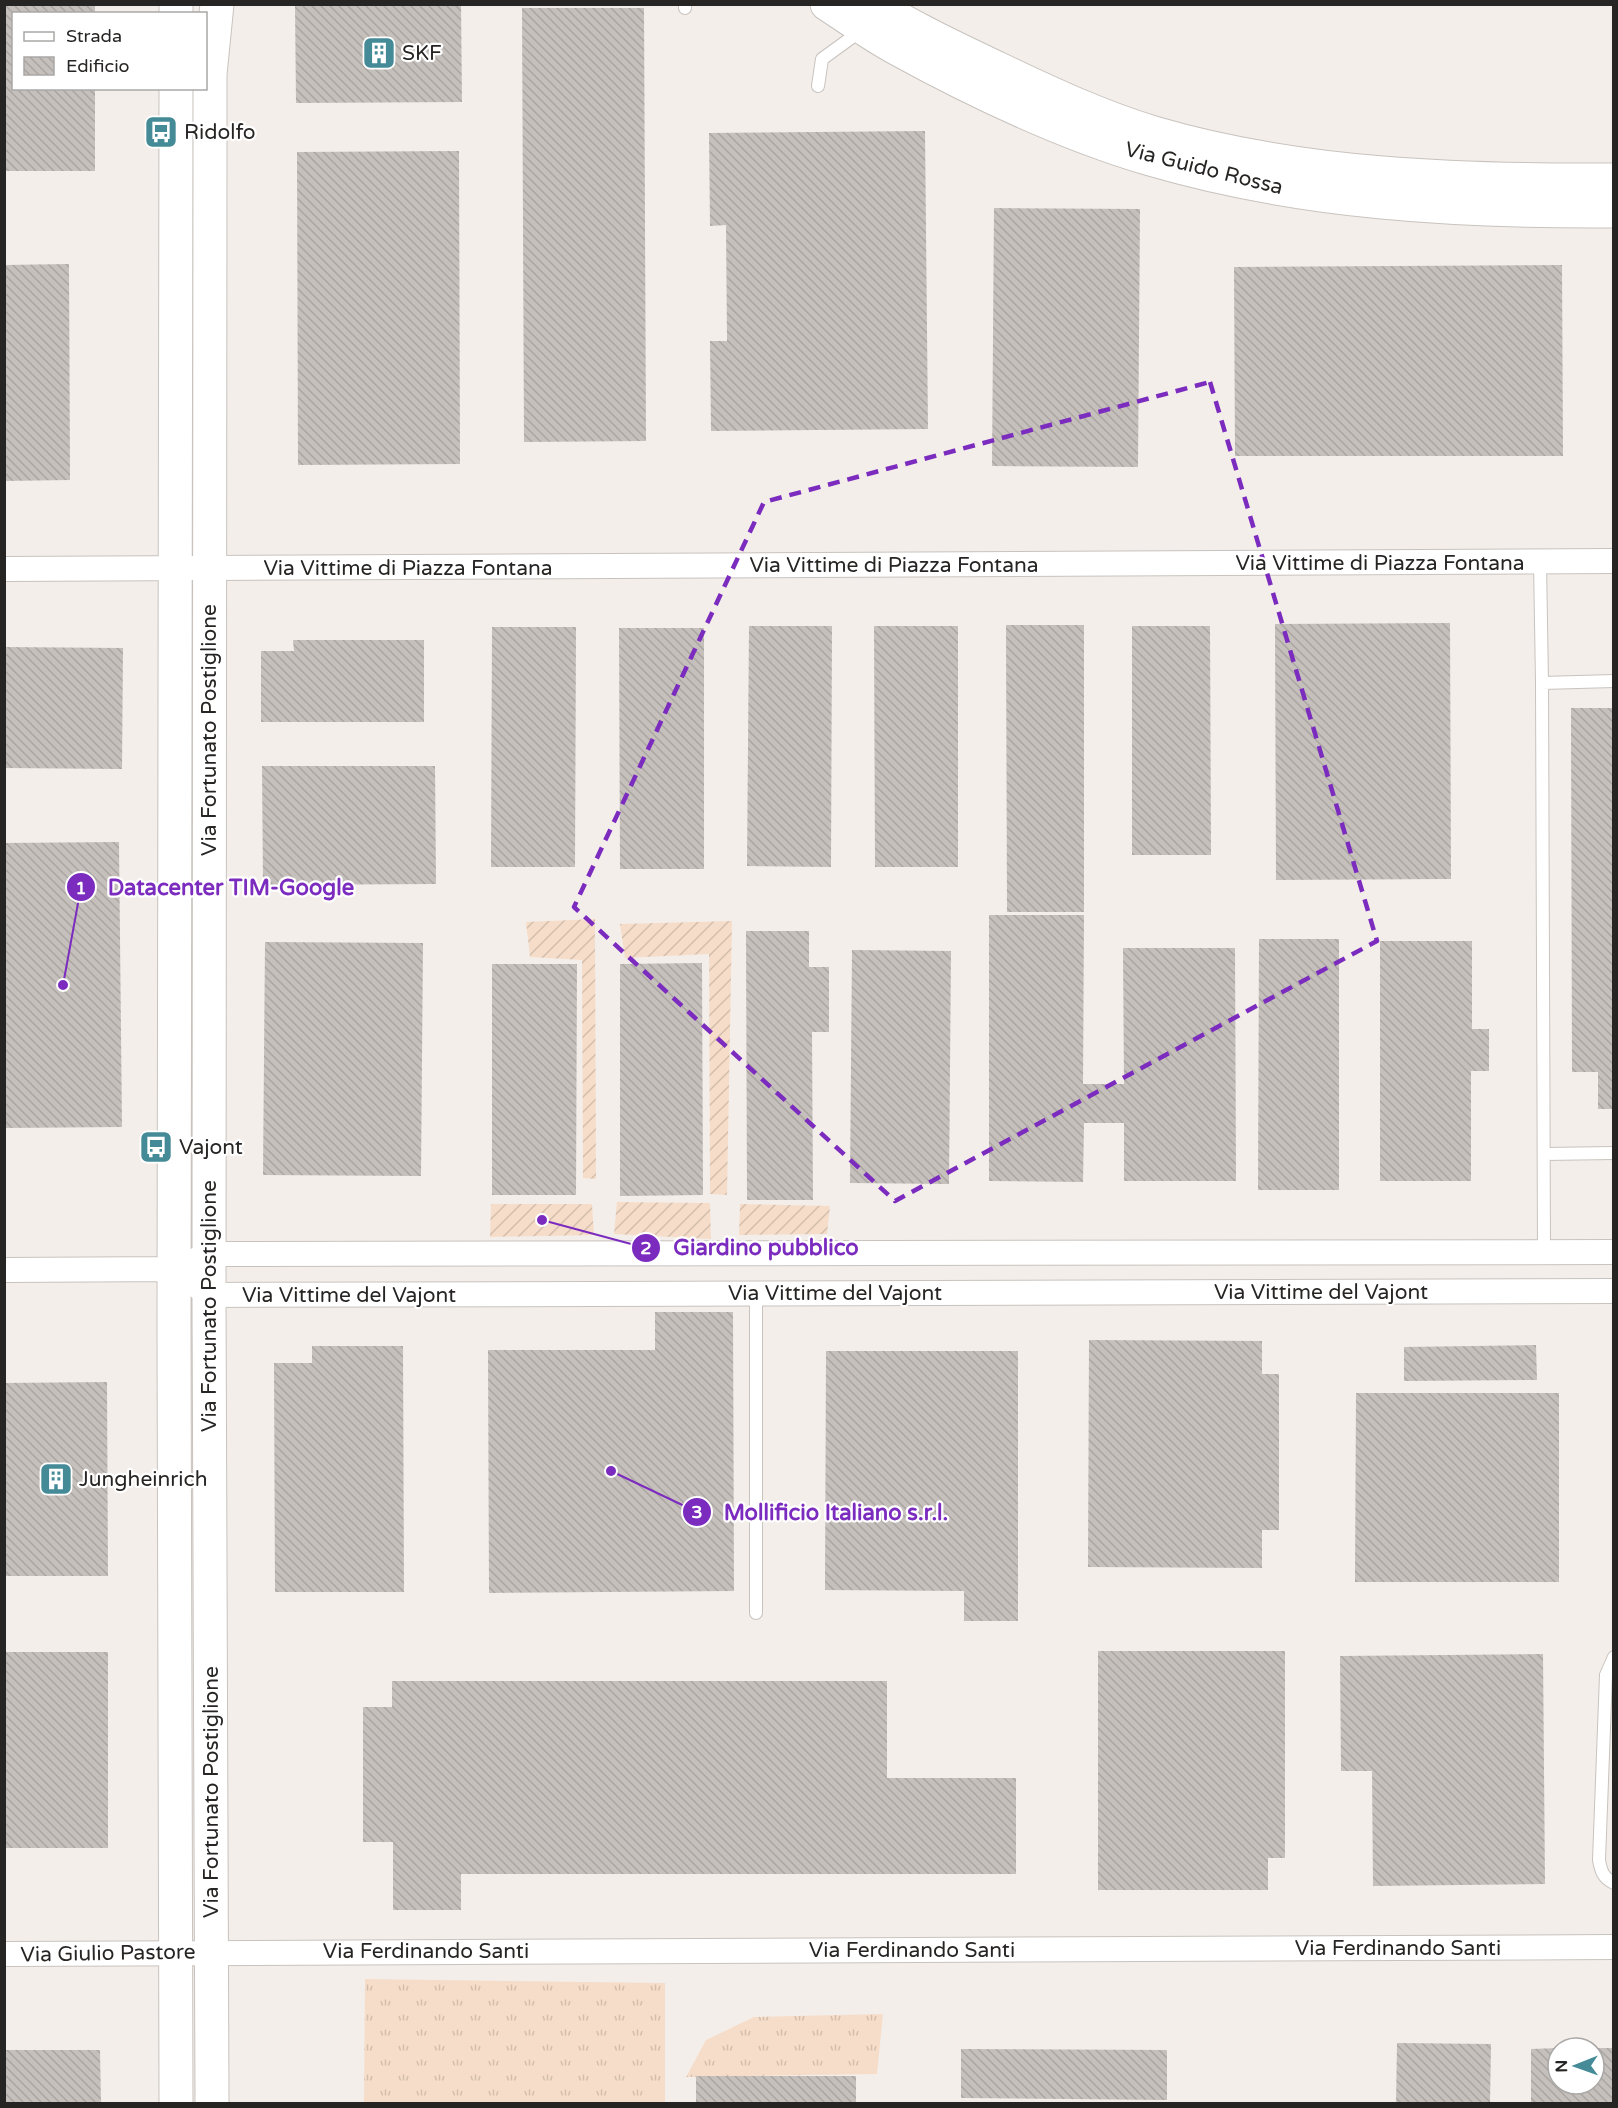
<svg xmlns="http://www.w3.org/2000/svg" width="1618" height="2108" viewBox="0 0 1618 2108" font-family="'Varela Round',sans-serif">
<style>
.grass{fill:url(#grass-tufts)}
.garden{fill:url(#garden-furrows)}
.building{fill:url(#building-back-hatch)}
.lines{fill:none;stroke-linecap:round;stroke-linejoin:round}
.lane-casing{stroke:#c8c3be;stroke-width:14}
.street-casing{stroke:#c8c3be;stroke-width:26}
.secondary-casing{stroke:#c8c3be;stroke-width:35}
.lane{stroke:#fff;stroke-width:12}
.street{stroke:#fff;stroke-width:24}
.secondary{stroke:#fff;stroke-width:33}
.marked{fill:none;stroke:#7b2cbf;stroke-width:4.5;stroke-dasharray:12 8;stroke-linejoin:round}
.labels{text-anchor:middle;stroke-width:4.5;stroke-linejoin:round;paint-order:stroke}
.poi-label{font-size:21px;fill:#272524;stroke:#fff;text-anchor:start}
.street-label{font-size:21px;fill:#272524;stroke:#fff}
.leader{fill:none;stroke:#7b2cbf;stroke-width:2}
.callout-dot{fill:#7b2cbf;stroke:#fff;stroke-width:2}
.mark-label{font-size:18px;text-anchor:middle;font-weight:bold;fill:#fff}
.callout-label{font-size:22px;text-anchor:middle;font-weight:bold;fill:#7b2cbf;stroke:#fff;stroke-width:4.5;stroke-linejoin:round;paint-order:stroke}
</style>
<defs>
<pattern id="grass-tufts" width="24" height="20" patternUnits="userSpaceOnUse" patternTransform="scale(1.5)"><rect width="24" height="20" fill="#f6ddc9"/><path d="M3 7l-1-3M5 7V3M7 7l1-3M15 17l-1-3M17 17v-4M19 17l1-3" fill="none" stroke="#d3beac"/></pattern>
<pattern id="garden-furrows" width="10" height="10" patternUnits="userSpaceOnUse" patternTransform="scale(1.5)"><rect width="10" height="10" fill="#f6ddc9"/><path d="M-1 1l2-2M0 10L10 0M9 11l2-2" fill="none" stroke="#d3beac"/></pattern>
<pattern id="building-back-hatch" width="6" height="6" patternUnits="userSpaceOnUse" patternTransform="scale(1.5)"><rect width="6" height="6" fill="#c6c0bc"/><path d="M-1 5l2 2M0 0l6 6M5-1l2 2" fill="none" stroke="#aaa5a1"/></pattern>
</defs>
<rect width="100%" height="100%" fill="#f4eeea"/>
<path class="grass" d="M 365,1979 L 665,1983 L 665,2103 L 364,2103 Z
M 883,2014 L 877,2074 L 686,2077 L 706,2040 L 754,2017 Z"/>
<path class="garden" d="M 595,919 L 596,1179 L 583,1178 L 582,960 L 530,957 L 526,922 Z
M 732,921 L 727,1195 L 710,1194 L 709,954 L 625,958 L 620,924 Z
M 617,1202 L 710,1203 L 711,1239 L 614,1234 Z
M 491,1204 L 592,1204 L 594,1235 L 490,1237 Z
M 740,1204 L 830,1206 L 827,1234 L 739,1235 Z"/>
<path class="building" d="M 4,4 L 95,4 L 95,14 L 14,14 L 14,88 L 95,88 L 95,171 L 4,171 Z
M 295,4 L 461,4 L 462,102 L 296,103 Z
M 522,8 L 644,8 L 646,441 L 524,442 Z
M 925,131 L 928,429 L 711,431 L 710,341 L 727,341 L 726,225 L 710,226 L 709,133 Z
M 459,151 L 460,464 L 298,465 L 297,152 Z
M 994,208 L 1140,209 L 1138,467 L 992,466 Z
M 69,264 L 70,480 L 4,481 L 4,265 Z
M 1562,265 L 1563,456 L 1235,456 L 1234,267 Z
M 1450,623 L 1451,879 L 1276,880 L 1275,624 Z
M 1006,625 L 1084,625 L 1084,912 L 1007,912 Z
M 749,626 L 832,626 L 831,867 L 747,866 Z
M 874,626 L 958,626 L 958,867 L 875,867 Z
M 1132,626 L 1210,626 L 1211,855 L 1132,855 Z
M 492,627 L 576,627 L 575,867 L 491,867 Z
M 619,628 L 704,628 L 704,869 L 620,869 Z
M 293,640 L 424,640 L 424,722 L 261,722 L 261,651 L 294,651 Z
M 4,647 L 123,648 L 122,769 L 4,768 Z
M 1571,708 L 1614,708 L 1614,1109 L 1598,1109 L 1598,1072 L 1572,1072 Z
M 262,766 L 435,766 L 436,884 L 263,885 Z
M 119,842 L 122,1127 L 4,1128 L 4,843 Z
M 989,915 L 1084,915 L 1083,1084 L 1124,1084 L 1123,948 L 1235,948 L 1236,1181 L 1124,1181 L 1124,1123 L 1084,1123 L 1083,1182 L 989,1181 Z
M 746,931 L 809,931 L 809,967 L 829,967 L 829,1032 L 812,1032 L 813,1200 L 747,1200 Z
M 1259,939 L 1339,939 L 1339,1190 L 1258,1190 Z
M 1380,941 L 1472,941 L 1472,1029 L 1489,1029 L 1489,1071 L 1471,1071 L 1471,1181 L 1380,1181 Z
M 265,942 L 423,943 L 421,1176 L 263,1175 Z
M 852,950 L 951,951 L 949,1184 L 850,1183 Z
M 702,963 L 703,1195 L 620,1196 L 620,964 Z
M 492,964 L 577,964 L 576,1195 L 492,1195 Z
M 655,1312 L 733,1312 L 734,1591 L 489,1593 L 488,1350 L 655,1350 Z
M 1089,1340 L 1262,1341 L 1262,1374 L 1279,1374 L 1279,1530 L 1262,1530 L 1262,1568 L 1088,1567 Z
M 1536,1345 L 1537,1380 L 1404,1381 L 1404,1347 Z
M 312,1346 L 403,1346 L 404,1592 L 275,1592 L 274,1363 L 312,1363 Z
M 826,1351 L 1018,1351 L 1018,1621 L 964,1621 L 964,1591 L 825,1590 Z
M 107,1382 L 108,1576 L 4,1576 L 4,1383 Z
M 1356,1393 L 1559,1393 L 1559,1582 L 1355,1582 Z
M 1098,1651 L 1285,1651 L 1285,1858 L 1268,1858 L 1268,1890 L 1098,1890 Z
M 4,1652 L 108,1652 L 108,1848 L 4,1848 Z
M 1543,1654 L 1545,1884 L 1373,1886 L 1372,1771 L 1341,1771 L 1340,1656 Z
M 392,1681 L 887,1681 L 887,1778 L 1016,1778 L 1016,1874 L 461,1874 L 461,1910 L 393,1910 L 393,1842 L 363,1842 L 363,1707 L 392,1707 Z
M 1397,2043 L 1491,2044 L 1490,2104 L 1396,2104 Z
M 1558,2048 L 1558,2084 L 1594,2084 L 1594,2048 L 1614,2048 L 1614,2104 L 1531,2104 L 1531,2049 Z
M 961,2049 L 1167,2050 L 1167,2100 L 961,2098 Z
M 4,2050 L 100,2050 L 101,2104 L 4,2104 Z
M 696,2076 L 856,2076 L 856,2104 L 696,2104 Z"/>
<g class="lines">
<defs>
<path id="lane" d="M 685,4 L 685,8
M 818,86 L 822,59 L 862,30
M 1540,562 L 1542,683
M 1544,1154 L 1614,1153
M 1544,1252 L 1542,683 L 1614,681
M 756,1293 L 756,1613
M 1614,1657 L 1606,1675 L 1599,1860 C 1601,1871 1603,1878 1614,1883"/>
<path id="street" d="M 4,569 L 1614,561
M 174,1269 L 209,1295 L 1614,1291
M 4,1270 L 174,1269 L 209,1254 L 1614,1252
M 4,1954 L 1614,1947"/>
<path id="secondary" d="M 827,4 C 850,19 872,35 896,48 C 976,92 1062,133 1150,159 C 1300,203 1458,212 1614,211
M 874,4 C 914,29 957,49 999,69 C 1049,93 1101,117 1154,133 C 1301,176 1462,181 1614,180
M 176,14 L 176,4
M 176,88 L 174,1326 L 176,2104
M 212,2104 L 209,1295 L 210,131 L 210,74 L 217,4"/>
</defs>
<use href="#lane" class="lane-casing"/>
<use href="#street" class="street-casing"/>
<use href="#secondary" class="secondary-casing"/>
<use href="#lane" class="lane"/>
<use href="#street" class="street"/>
<use href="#secondary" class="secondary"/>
</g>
<path class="marked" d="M 1210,382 L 1377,941 L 895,1201 L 574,907 L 764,502 Z"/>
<defs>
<symbol id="building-square" viewBox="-11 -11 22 22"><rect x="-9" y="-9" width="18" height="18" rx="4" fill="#458a97" stroke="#fff"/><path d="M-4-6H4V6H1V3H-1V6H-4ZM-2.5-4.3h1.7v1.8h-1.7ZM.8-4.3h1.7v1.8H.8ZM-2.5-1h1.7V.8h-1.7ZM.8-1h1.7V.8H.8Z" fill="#fff"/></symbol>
<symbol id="bus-square" viewBox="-11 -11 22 22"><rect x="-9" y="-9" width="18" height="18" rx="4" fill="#458a97" stroke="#fff"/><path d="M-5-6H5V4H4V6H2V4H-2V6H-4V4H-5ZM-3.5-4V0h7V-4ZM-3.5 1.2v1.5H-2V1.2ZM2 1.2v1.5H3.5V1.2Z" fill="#fff"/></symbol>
</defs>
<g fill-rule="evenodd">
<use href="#building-square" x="360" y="34" width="38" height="38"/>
<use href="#bus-square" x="142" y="113" width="38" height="38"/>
<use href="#bus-square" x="137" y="1128" width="38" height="38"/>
<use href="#building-square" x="37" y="1460" width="38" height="38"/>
</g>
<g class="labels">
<g class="poi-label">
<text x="402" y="60">SKF</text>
<text x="184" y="139">Ridolfo</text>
<text x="179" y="1154">Vajont</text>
<text x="79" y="1486">Jungheinrich</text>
</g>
<g class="street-label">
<text transform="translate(1204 168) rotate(14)" y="7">Via Guido Rossa</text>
<text x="1380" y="570">Via Vittime di Piazza Fontana</text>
<text x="894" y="572">Via Vittime di Piazza Fontana</text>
<text x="408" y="575">Via Vittime di Piazza Fontana</text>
<text transform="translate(209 730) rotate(-90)" y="7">Via Fortunato Postiglione</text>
<text x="1321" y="1299">Via Vittime del Vajont</text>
<text x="835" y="1300">Via Vittime del Vajont</text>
<text x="349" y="1302">Via Vittime del Vajont</text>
<text transform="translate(209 1306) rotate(-90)" y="7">Via Fortunato Postiglione</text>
<text transform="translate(211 1792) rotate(-90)" y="7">Via Fortunato Postiglione</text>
<text x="1398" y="1955">Via Ferdinando Santi</text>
<text x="912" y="1957">Via Ferdinando Santi</text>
<text x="426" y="1958">Via Ferdinando Santi</text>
<text transform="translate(108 1953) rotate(-1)" y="7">Via Giulio Pastore</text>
</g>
</g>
<path class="leader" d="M63 985L81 887M542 1220L646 1248M611 1471L697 1512"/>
<g class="callout-dot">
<circle cx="63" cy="985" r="6"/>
<circle cx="542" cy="1220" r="6"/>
<circle cx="611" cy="1471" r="6"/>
<circle cx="81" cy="887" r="15"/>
<circle cx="646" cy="1248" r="15"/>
<circle cx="697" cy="1512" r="15"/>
</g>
<g class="mark-label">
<text x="81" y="894">1</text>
<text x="646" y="1254">2</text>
<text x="697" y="1518">3</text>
</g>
<g class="callout-label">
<text x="231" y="895">Datacenter TIM-Google</text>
<text x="766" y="1255">Giardino pubblico</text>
<text x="836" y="1520">Mollificio Italiano s.r.l.</text>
</g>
<rect width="1618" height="2108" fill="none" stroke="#272524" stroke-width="12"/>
<rect x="12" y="12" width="195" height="78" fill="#ffffff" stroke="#a9a8a7" stroke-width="1.5"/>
<rect x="24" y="32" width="30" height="9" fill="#ffffff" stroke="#a9a8a7" stroke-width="1.5"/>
<text x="66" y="42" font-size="18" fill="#272524">Strada</text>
<rect x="24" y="57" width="30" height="18" fill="url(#building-back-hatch)" stroke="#a9a8a7" stroke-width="1.5"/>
<text x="66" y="72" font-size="18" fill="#272524">Edificio</text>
<g transform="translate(1576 2066) rotate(269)"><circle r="28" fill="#ffffff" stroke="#a9a8a7" stroke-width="1.5"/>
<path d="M0-4.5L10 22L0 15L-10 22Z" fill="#458a97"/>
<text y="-9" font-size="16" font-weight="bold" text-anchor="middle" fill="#272524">N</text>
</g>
</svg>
